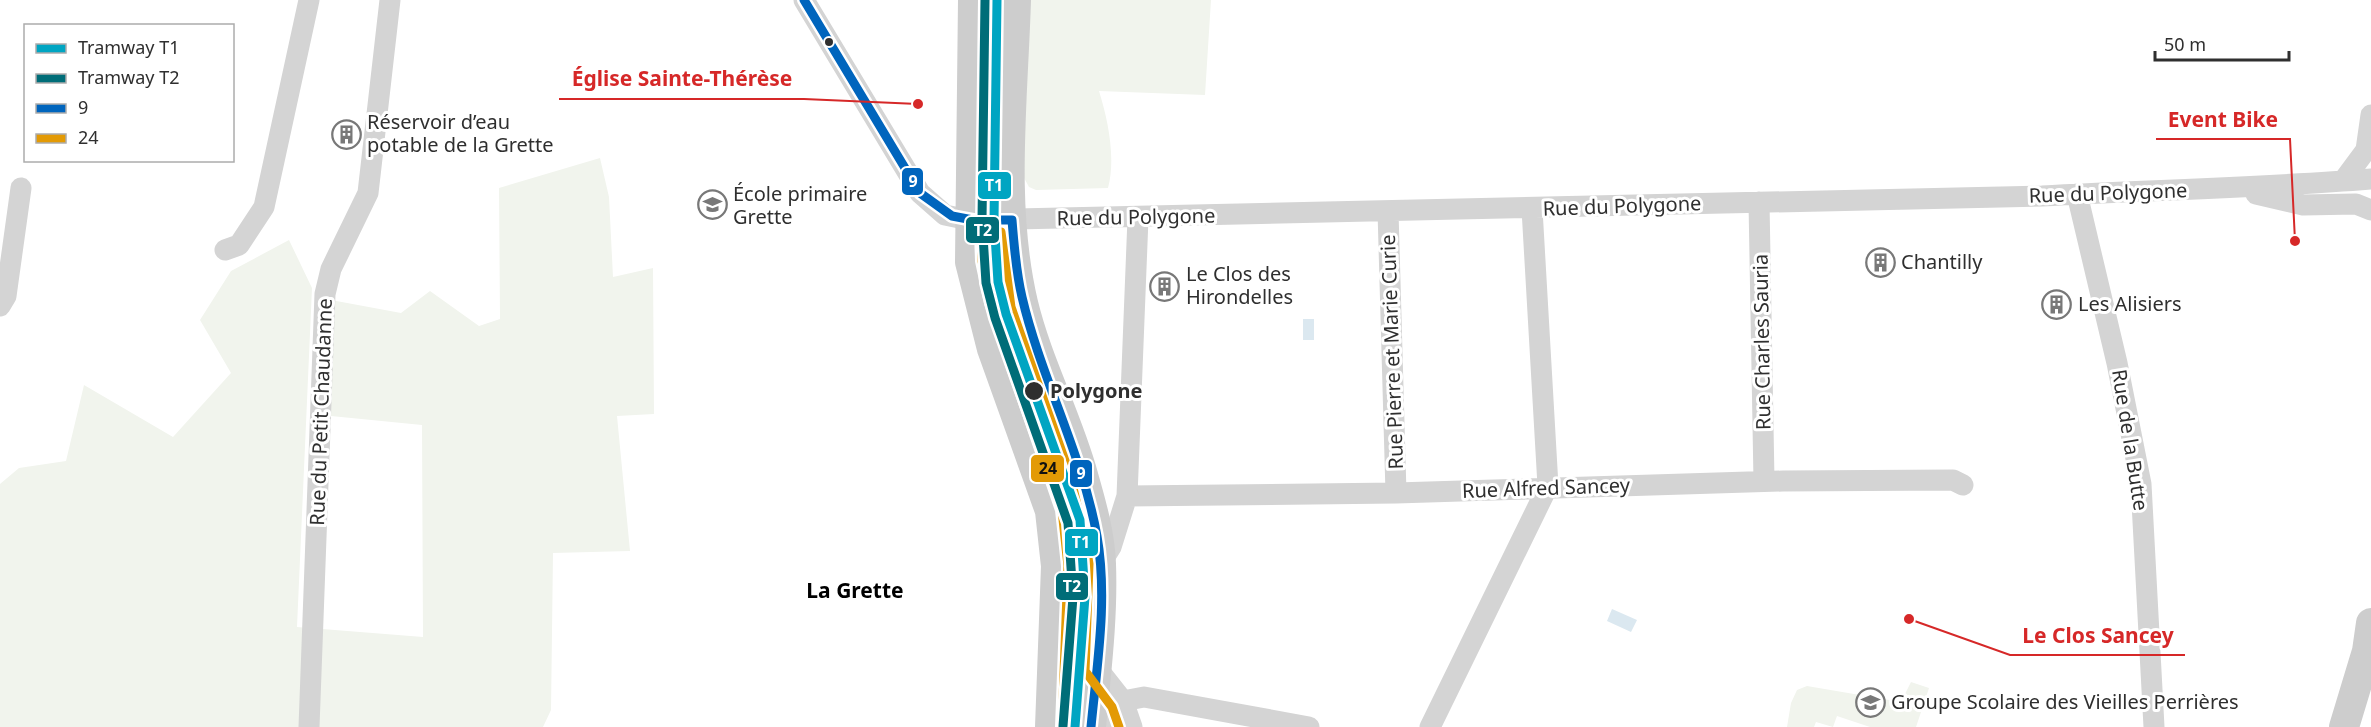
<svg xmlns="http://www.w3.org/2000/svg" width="2371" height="727" viewBox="0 0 2371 727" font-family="'Noto Sans',sans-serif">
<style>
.green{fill:#f1f4ed}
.water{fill:#dbe8f0}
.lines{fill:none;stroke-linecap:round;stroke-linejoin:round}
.street{stroke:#d4d4d4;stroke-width:21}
.secondary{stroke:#cdcdcd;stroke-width:30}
.tram{stroke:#bbb;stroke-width:1.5}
.bus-1-casing{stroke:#fff;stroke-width:14}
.bus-2-casing{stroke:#fff;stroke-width:14}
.bus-1{stroke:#0065bd;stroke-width:9}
.bus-2{stroke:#e39a05;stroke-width:9}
.tram-1-casing{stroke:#fff;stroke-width:14}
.tram-2-casing{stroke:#fff;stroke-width:14}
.tram-1{stroke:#00a5c2;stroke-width:9}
.tram-2{stroke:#006d78;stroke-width:9}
.bus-dot{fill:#2f2f2f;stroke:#fff;stroke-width:2}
.labels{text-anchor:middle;stroke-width:6;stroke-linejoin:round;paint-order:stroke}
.poi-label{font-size:20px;fill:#2f2f2f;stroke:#fff;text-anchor:start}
.street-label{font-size:20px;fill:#2f2f2f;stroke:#fff}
.stop-label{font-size:20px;font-weight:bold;fill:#2f2f2f;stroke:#fff;text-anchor:start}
.neighbourhood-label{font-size:21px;font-weight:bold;fill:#000;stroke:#fff}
.leader{fill:none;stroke:#d62828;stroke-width:2}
.callout-dot{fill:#d62828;stroke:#fff;stroke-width:2}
.callout-label{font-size:21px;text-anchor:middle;font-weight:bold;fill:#d62828;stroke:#fff;stroke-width:6;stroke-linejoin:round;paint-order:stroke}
.line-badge{stroke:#fff;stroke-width:2}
.badge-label{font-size:16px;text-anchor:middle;font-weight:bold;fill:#fff}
.pale-badge-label{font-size:16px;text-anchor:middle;font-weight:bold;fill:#111}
</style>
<rect width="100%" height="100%" fill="#fff"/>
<path class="green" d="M 1030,0 L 1211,0 L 1205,95 L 1099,91 C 1108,120 1116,158 1108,188 L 1036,190 L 1029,187 L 1023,176 Z
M 600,158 L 609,197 L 613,277 L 653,268 L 654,414 L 617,416 L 630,551 L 553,553 L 551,710 L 543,727 L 0,727 L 0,484 L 19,468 L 66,461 L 84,385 L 173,437 L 231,373 L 200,320 L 231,271 L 289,240 L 312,288 L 297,627 L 423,637 L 422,425 L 331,416 L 331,300 L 401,313 L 430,291 L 479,326 L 500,319 L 499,188 Z
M 1911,682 L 1929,688 L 1916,727 L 1870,727 L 1837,716 L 1833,727 L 1816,722 L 1814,727 L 1787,727 L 1791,703 L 1797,690 L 1807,686 L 1901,702 Z"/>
<path class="water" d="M 1303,319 L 1314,319 L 1314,340 L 1303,340 Z
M 1612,609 L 1637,620 L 1631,632 L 1607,621 Z"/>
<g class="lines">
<path class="street" d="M 804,0 L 920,193 L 945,215 L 969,220 L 2042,196 C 2152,190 2261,188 2371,179
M 2343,181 L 2366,150 L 2371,115
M 2077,194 L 2117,363 L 2141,484 L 2154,727
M 2256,194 L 2303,205 L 2356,204 L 2371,210
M 1759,202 L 1764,481
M 1388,211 L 1396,493
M 225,250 L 239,245 L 264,207 L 309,0
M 0,306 L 6,296 L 21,188
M 1127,496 L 1396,493 L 1783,481 L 1953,480 L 1963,485
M 1101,563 L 1111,547 L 1127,496 L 1138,218
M 1064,617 L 1066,639 L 1092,704
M 1097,668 L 1123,701 L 1132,727
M 309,727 L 325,294 L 331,269 L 368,193 L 390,0
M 1113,727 L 1123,701 L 1144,697 L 1309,727
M 1430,727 L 1548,486 L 1532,209"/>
<path class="secondary" d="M 973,0 L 970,262 L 992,349 L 1050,511 L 1056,566 L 1050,727
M 1016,0 C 1013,100 1000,205 1023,303 C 1037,362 1067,417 1083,475 C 1091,503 1100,534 1101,564 C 1103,618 1096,673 1091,727
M 2344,727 L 2367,651 L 2371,623"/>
<path class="tram" d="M 986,98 L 997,3"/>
<defs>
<path id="bus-1" d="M 804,0 L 920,193 L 952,216 L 973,220 L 1012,220 C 1014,246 1016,272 1022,297 C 1041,378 1082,453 1097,536 C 1108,599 1097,664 1091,727"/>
<path id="bus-2" d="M 1062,727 L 1068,566 L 1062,510 L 991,303 L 982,261 L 981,232 L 1001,232 L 1011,307 L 1070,475 L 1085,539 L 1089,564 L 1085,671 L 1112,707 L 1119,727"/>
</defs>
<use href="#bus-1" class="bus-1-casing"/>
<use href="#bus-2" class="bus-2-casing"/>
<use href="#bus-1" class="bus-1"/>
<use href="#bus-2" class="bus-2"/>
<defs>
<path id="tram-1" d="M 997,0 L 994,220 L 998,282 L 1006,314 L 1080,520 L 1085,597 L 1075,727"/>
<path id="tram-2" d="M 985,0 L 982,220 L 986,283 L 995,318 L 1068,523 L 1073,597 L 1063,726"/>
</defs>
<use href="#tram-1" class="tram-1-casing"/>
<use href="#tram-2" class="tram-2-casing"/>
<use href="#tram-1" class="tram-1"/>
<use href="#tram-2" class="tram-2"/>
</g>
<defs>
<symbol id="building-ring" viewBox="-11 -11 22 22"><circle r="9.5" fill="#fff" stroke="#787878" stroke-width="1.5"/><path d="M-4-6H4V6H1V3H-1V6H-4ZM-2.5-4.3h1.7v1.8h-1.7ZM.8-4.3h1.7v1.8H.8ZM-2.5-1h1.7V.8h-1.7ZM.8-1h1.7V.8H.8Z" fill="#787878"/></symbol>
<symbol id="school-ring" viewBox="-11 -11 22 22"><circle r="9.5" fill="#fff" stroke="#787878" stroke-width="1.5"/><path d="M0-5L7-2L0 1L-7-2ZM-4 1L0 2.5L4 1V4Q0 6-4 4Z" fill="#787878"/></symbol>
</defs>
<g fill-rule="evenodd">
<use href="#building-ring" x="330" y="118" width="33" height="33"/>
<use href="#school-ring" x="696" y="188" width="33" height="33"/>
<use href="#building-ring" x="1864" y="246" width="33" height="33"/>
<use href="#building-ring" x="1148" y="270" width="33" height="33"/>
<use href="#building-ring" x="2040" y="288" width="33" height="33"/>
<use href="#school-ring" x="1854" y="686" width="33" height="33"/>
</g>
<g class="bus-dot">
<circle cx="829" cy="42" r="5"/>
<circle cx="1034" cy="391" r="10"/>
</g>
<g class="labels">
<g class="poi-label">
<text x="367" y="129">Réservoir d’eau<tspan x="367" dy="23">potable de la Grette</tspan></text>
<text x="733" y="201">École primaire<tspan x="733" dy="23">Grette</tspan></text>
<text x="1901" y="269">Chantilly</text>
<text x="1186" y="281">Le Clos des<tspan x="1186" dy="23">Hirondelles</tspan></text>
<text x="2078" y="311">Les Alisiers</text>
<text x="1891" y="709">Groupe Scolaire des Vieilles Perrières</text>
</g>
<g class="street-label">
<text transform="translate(2108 193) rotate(-2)" y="7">Rue du Polygone</text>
<text transform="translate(1622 206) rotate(-2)" y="7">Rue du Polygone</text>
<text transform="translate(1136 217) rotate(-1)" y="7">Rue du Polygone</text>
<text transform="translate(1762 342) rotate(-91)" y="7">Rue Charles Sauria</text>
<text transform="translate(1392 352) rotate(-92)" y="7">Rue Pierre et Marie Curie</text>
<text transform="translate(321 412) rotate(-88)" y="7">Rue du Petit Chaudanne</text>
<text transform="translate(2130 440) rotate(81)" y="7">Rue de la Butte</text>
<text transform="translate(1546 488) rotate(-2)" y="7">Rue Alfred Sancey</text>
</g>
<g class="stop-label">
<text x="1050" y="398">Polygone</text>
</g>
<g class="neighbourhood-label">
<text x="855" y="598">La Grette</text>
</g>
</g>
<path class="leader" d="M918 104L804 99H559M2295 241L2290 139H2156M1909 619L2010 655H2185"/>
<g class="callout-dot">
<circle cx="918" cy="104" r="6"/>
<circle cx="2295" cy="241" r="6"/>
<circle cx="1909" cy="619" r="6"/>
</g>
<g class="callout-label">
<text x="682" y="86">Église Sainte-Thérèse</text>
<text x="2223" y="127">Event Bike</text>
<text x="2098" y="643">Le Clos Sancey</text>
</g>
<g class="line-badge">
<rect x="901" y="167" width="23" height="29" rx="6" fill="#0065bd"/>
<rect x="977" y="171" width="35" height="29" rx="6" fill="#00a5c2"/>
<rect x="965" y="216" width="35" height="28" rx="6" fill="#006d78"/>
<rect x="1030" y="454" width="35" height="29" rx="6" fill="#e39a05"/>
<rect x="1069" y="459" width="24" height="29" rx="6" fill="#0065bd"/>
<rect x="1064" y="528" width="35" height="29" rx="6" fill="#00a5c2"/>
<rect x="1055" y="572" width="34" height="29" rx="6" fill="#006d78"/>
</g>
<g class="badge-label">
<text x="913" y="187">9</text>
<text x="994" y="191">T1</text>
<text x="983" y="236">T2</text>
<text x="1081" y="479">9</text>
<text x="1081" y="548">T1</text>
<text x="1072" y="592">T2</text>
</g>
<g class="pale-badge-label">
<text x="1048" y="474">24</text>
</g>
<rect x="24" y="24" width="210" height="138" fill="#ffffff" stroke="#acacac" stroke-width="1.5"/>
<rect x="36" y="44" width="30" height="9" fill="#00a5c2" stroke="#acacac" stroke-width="1.5"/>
<text x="78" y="54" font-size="18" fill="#2f2f2f">Tramway T1</text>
<rect x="36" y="74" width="30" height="9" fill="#006d78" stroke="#acacac" stroke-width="1.5"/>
<text x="78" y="84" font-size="18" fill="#2f2f2f">Tramway T2</text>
<rect x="36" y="104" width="30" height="9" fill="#0065bd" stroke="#acacac" stroke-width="1.5"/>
<text x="78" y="114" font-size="18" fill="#2f2f2f">9</text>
<rect x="36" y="134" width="30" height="9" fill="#e39a05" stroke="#acacac" stroke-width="1.5"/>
<text x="78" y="144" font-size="18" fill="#2f2f2f">24</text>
<path d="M2155 51v9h134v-9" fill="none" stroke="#2f2f2f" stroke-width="3"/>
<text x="2164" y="51" font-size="18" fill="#2f2f2f" stroke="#ffffff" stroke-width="4.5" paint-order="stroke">50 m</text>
</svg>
